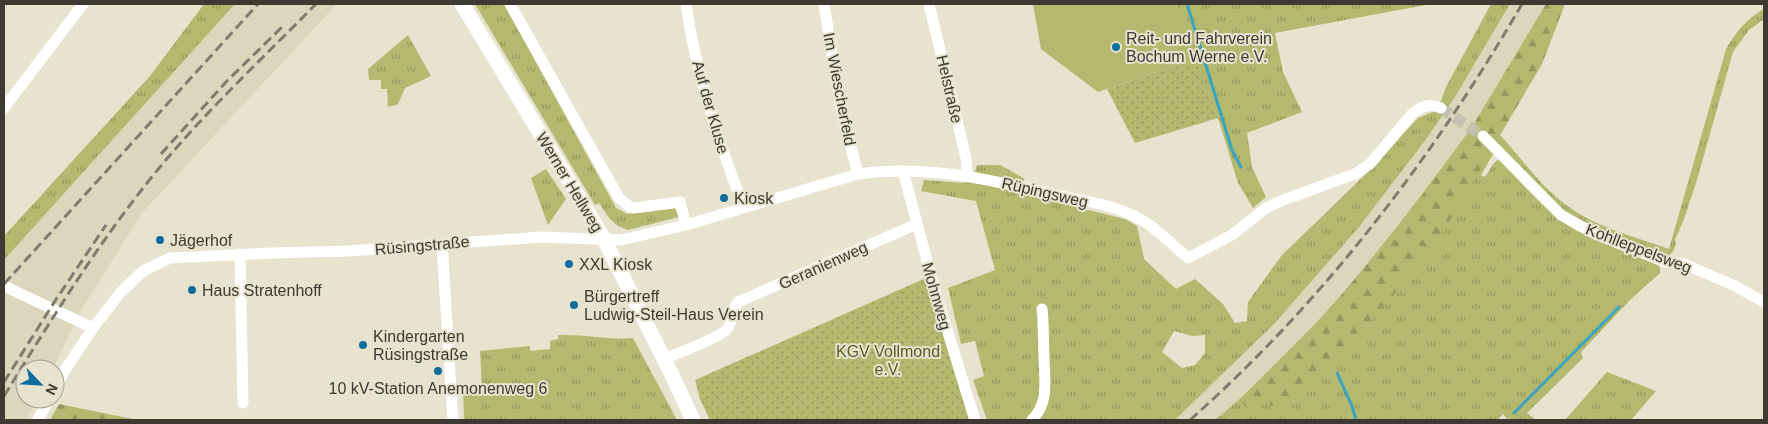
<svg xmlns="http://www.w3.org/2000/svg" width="1768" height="424" viewBox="0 0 1768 424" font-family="Helvetica,sans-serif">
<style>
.built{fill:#dcd7bc}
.grass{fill:url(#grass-tufts);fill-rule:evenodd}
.forest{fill:url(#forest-firs)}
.garden{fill:url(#garden-dots)}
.pitch{fill:#b5b86f}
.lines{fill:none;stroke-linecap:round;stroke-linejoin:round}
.stream{stroke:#39a4bf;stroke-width:3}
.minor-tunnel{stroke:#c5c1b0;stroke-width:11;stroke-dasharray:11 5.5;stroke-linecap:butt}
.minor{stroke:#fff;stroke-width:11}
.secondary{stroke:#fff;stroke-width:15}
.rail{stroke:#7f7c6f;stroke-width:3;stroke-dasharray:10 5;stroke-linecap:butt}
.poi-dot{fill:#0d6d9b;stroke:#e7e3cf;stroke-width:2}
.labels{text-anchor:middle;stroke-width:4;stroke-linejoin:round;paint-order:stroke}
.poi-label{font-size:16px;fill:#3c3a32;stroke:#e7e3cf;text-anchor:start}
.street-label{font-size:16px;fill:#3c3a32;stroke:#e7e3cf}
.park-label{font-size:16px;fill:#5a5c22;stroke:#e7e3cf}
</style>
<defs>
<pattern id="grass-tufts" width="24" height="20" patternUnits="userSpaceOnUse" patternTransform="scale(1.25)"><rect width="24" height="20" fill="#b5b86f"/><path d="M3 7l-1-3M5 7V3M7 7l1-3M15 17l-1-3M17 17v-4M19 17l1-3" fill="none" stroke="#94975c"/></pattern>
<pattern id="forest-firs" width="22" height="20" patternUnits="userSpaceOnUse" patternTransform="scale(1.25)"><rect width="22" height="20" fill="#b5b86f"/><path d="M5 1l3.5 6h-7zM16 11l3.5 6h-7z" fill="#94975c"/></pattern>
<pattern id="garden-dots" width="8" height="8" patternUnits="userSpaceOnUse" patternTransform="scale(1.25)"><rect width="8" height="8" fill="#b5b86f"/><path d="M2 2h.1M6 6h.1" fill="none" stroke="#94975c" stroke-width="1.8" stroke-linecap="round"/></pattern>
</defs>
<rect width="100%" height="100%" fill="#e7e3cf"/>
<path class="built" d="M 235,4 L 337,4 L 142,213 L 80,312 L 53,369 L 25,369 L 25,399 L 38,399 L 26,420 L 4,420 L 4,260 Z
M 1510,4 L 1546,4 L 1470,130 L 1410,212 L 1331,308 L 1239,400 L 1215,420 L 1175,420 L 1275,323 L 1359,227 L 1427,138 L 1455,97 Z"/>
<path class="grass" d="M 204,4 L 235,4 L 4,260 L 4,236 L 150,76 Z
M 475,4 L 504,4 L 616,208 L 627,214 L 675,208 L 679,217 L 628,230 L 618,226 L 610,219 L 599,203 L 595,205 Z
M 1176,4 L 1431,4 L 1275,33 L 1283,72 L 1302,112 L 1247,133 L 1252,167 L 1266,197 L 1253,208 L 1238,183 L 1218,118 Z
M 1491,4 L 1510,4 L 1455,97 L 1427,138 L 1359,227 L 1275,323 L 1175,420 L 987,420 L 973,380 L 984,376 L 975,341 L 961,344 L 948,288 L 995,270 L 976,201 L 921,191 L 924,180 L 965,183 L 975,171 L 977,165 L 1000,165 L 1025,179 L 1015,192 L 1125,219 L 1137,226 L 1144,259 L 1176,289 L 1195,279 L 1223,304 L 1235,323 L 1247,321 L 1248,302 L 1282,255 L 1368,172 L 1418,118 L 1435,111 L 1441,101 L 1446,87 ZM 1174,331 L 1192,336 L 1205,335 L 1205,353 L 1195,365 L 1182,368 L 1162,352 Z
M 1764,9 L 1764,19 L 1749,30 L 1733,52 L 1697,180 L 1684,219 L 1675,240 L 1676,242 C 1674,250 1673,256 1664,256 C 1635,245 1602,236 1576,219 C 1548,201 1519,166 1495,142 L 1499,134 C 1522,158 1541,188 1569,207 C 1598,228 1636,237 1669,249 L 1726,49 C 1735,33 1748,17 1764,9 Z
M 408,35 L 431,76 L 405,88 L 398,104 L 388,107 L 387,89 L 381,89 L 381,80 L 369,80 L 368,69 Z
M 1470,130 L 1495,151 L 1481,175 L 1485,177 L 1494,163 L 1499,159 L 1508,165 L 1524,186 L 1542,204 L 1566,224 L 1579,232 L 1658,265 L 1660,267 L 1660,273 L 1630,300 L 1581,352 L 1583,358 L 1527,413 L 1536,420 L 1508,420 L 1503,414 L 1497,420 L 1215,420 C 1315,338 1393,234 1470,130 Z
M 546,169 L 566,199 L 548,225 L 531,178 Z
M 558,335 C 584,334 608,340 633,338 L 677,420 L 464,420 L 463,390 L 482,389 L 480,351 L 530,346 L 530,351 L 550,349 L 550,341 L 558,339 Z
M 1607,372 L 1656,391 L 1631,420 L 1565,420 Z"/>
<path class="forest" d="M 1546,4 L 1565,4 L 1542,64 L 1435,246 L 1360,334 L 1322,368 L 1294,402 L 1272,406 L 1260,399 L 1250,410 L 1239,400 L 1331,308 L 1410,212 L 1470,130 Z
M 59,404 L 137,420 L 50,420 Z"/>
<path class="garden" d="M 1197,58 L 1218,118 L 1135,143 L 1107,89 Z
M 926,278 L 969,420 L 710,420 L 700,399 L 695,380 Z"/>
<path class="pitch" d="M 1033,4 L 1176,4 L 1197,58 L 1098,92 L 1041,49 Z"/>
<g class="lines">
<path class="stream" d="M 1187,4 L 1232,150 L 1241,167
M 1337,373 L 1352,406 L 1356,420
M 1514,413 L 1619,307"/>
<path class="minor-tunnel" d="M 1441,108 L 1483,136"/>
<path class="minor" d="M 510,4 L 619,198 L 630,207 L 634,208 L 680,202 L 686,225
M 686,4 C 696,74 718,142 744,207
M 824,4 L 841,109 L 858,174
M 929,4 L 966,158 L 967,175
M 4,108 L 83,4
M 1483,136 L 1561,215 L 1595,234 L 1665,262 L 1684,264 L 1733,285 L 1764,302
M 903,171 L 934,287 L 975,420
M 442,244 L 453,420
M 240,254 L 243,403
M 4,286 L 93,328
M 664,359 C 676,354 722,337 728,328 C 733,319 731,311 738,302 L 917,224
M 55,388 L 65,370 L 93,328 L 120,293 L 143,271 L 170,258 L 272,253 L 349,251 L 541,237 L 621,240 L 686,225 L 858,174 C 926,164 991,180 1057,195 C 1083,201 1111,204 1134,216 C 1154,225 1171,244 1188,258 L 1232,235 L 1266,208 L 1283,200 L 1355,174 L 1370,164 L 1412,114 C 1422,106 1429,103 1441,108
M 38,420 L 49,399
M 1032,420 C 1050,402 1044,379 1044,356 C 1043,340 1044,325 1042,309"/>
<path class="secondary" d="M 462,4 L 604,239 L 671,373 L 693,420"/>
<path class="rail" d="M 161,154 L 226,82 L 282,27
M 4,284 L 258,4
M 4,382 L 55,301 L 106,225
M 4,396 C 47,327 90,256 140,192 C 193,123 256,65 316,4
M 1190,420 C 1323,302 1433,158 1522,4"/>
</g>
<g class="poi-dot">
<circle cx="1116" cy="47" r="5"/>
<circle cx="724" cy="198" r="5"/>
<circle cx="160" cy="240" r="5"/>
<circle cx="569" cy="264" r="5"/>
<circle cx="192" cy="290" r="5"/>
<circle cx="574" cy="305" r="5"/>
<circle cx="363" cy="345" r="5"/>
<circle cx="438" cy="371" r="5"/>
</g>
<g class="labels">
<g class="poi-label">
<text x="1126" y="44">Reit- und Fahrverein<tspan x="1126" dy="18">Bochum Werne e.V.</tspan></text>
<text x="734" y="204">Kiosk</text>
<text x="170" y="246">Jägerhof</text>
<text x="579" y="270">XXL Kiosk</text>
<text x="202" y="296">Haus Stratenhoff</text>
<text x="584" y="302">Bürgertreff<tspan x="584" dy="18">Ludwig-Steil-Haus Verein</tspan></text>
<text x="373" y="342">Kindergarten<tspan x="373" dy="18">Rüsingstraße</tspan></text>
<text x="438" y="394" text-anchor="middle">10 kV-Station Anemonenweg 6</text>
</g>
<g class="street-label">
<text transform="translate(840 89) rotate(79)" y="6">Im Wiescherfeld</text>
<text transform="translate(950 89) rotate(77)" y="6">Helstraße</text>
<text transform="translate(711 107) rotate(74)" y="6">Auf der Kluse</text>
<text transform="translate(570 182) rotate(59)" y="6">Werner Hellweg</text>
<text transform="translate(1045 192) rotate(13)" y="6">Rüpingsweg</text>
<text transform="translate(422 245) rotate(-5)" y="6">Rüsingstraße</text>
<text transform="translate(1639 248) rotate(21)" y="6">Kohlleppelsweg</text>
<text transform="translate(823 265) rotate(-24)" y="6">Geranienweg</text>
<text transform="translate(937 296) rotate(74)" y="6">Mohnweg</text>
</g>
<g class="park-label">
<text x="888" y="357">KGV Vollmond<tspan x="888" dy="18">e.V.</tspan></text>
</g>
</g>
<rect width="1768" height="424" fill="none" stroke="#3c3a32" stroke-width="10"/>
<g transform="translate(40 384) rotate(115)"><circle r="24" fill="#e7e3cf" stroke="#a39f90"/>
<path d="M0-4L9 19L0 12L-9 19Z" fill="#0d6d9b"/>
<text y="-8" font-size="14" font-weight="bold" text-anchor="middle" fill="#3c3a32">N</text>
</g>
</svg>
